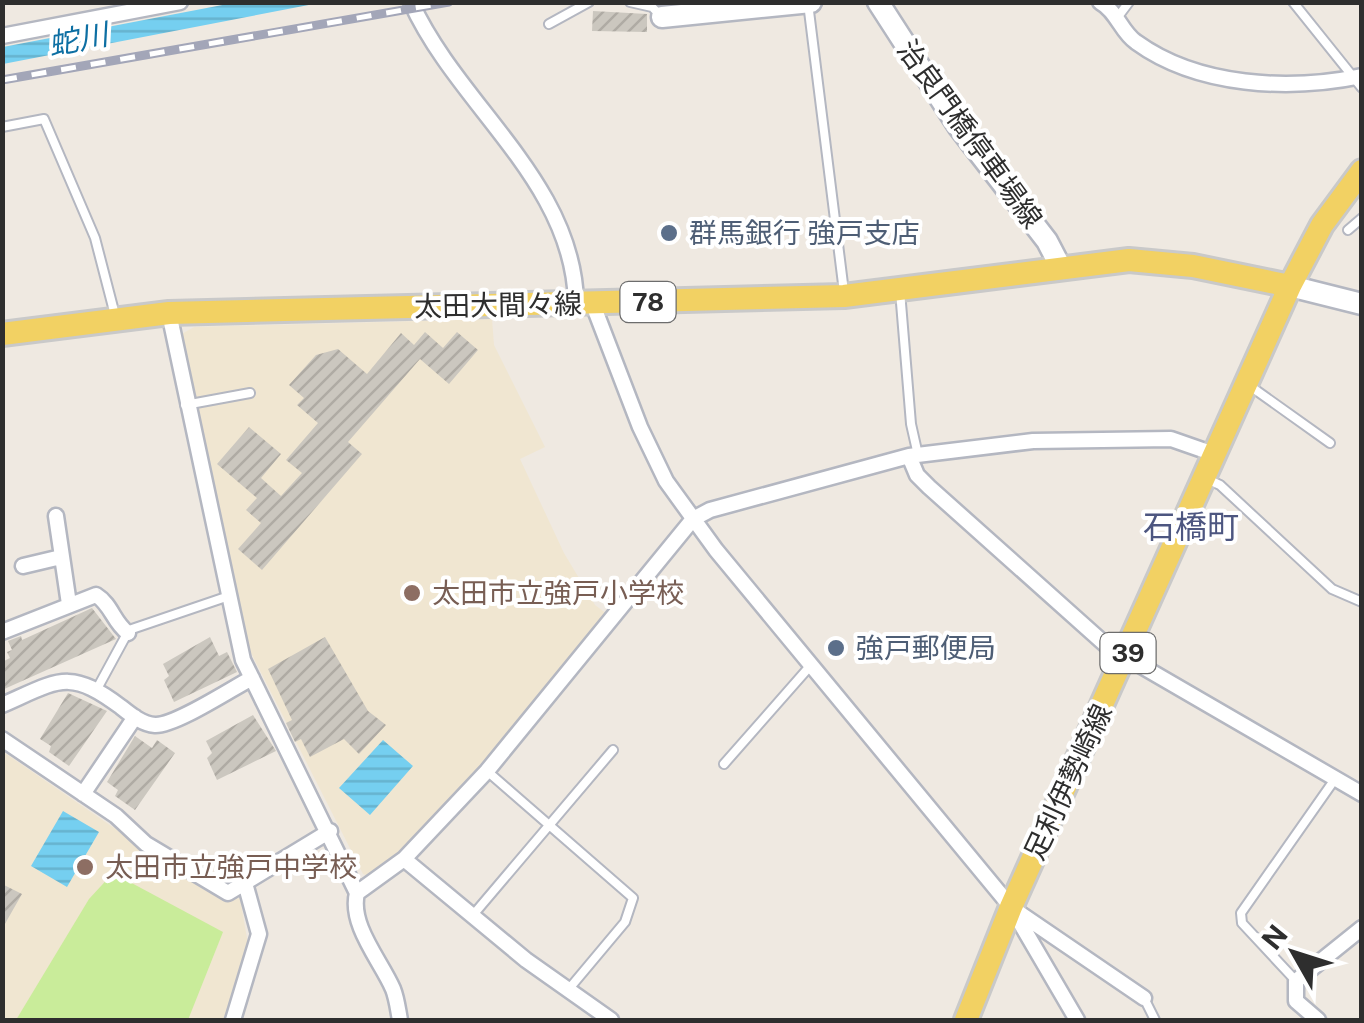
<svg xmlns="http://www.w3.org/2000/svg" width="1364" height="1023" viewBox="0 0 1364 1023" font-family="'Public Sans','Noto Sans JP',sans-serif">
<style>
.education{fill:#f0e6d1}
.pitch{fill:#c9ec9a}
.water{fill:url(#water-rules)}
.building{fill:url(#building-hatch)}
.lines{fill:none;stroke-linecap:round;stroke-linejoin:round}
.lane-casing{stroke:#b4b7c1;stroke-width:12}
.street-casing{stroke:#b4b7c1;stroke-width:19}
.secondary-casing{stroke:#b4b7c1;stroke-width:25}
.primary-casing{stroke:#c9c9c9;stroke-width:28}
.lane{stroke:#fff;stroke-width:8}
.street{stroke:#fff;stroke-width:14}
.secondary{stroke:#fff;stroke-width:20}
.primary{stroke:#f2d163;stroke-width:22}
.rail-casing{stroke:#a3a6b8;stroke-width:9}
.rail{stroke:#fff;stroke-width:5;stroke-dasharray:15;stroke-linecap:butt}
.service-dot{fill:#5c6f8a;stroke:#fff;stroke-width:4}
.education-dot{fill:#8d6e63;stroke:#fff;stroke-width:4}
.labels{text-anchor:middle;stroke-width:8;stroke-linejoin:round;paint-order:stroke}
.shield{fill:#fff;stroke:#6d6d6d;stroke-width:2.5}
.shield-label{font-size:25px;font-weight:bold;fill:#2e2e2e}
.street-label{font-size:28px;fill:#2e2e2e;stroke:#fff}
.service-label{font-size:28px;fill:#4e5e75;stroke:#fff;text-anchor:start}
.education-label{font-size:28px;fill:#785e54;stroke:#fff;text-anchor:start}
.water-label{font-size:30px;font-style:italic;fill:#0d6fa3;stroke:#fff}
.quarter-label{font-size:32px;fill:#4d5680;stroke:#fff}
</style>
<defs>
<pattern id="water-rules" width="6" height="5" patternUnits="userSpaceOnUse" patternTransform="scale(2.5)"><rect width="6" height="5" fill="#75cff0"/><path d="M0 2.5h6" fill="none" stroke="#66b2ce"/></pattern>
<pattern id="building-hatch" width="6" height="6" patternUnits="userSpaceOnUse" patternTransform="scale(2.5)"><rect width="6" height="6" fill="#cbc7bf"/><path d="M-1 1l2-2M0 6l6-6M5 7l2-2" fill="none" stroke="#afaba4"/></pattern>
</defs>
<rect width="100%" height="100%" fill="#efe9e1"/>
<path class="education" d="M 492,319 L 494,345 L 545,447 L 520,459 L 564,553 L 595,605 L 611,617 L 472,780 L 372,877 L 363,874 L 249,649 L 180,335 L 194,327 Z
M 2,751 L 206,891 L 230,900 L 240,898 L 248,944 L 223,1020 L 3,1020 Z"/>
<path class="pitch" d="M 113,873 L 223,932 L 188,1020 L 16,1020 L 89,899 Z"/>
<path class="water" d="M 238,2 L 319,3 L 3,64 L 3,47 Z
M 383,740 L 413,766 L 370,815 L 339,788 Z
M 63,811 L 99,832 L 67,887 L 31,866 Z"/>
<path class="building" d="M 593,11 L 647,14 L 647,32 L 592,31 Z
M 425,332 L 443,348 L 457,332 L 478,350 L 449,384 L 420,359 L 348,442 L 362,454 L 262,570 L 238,549 L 261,523 L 246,510 L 257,498 L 217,464 L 249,427 L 281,454 L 261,478 L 281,496 L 302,473 L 286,460 L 318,423 L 297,405 L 304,398 L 289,385 L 316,355 L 338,349 L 367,374 L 401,333 L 414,345 Z
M 92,608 L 116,639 L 2,690 L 2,662 L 10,658 L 7,652 L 12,650 L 8,641 L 21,636 L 22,640 Z
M 210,637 L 219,656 L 227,652 L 237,672 L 174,702 L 164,680 L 169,676 L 163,664 Z
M 325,637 L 368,711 L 386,725 L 359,754 L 344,739 L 310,757 L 301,739 L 295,742 L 286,723 L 292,720 L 268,669 Z
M 68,693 L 107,711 L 69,766 L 49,752 L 51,746 L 40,739 Z
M 253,715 L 276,751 L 217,780 L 207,758 L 212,753 L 206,741 Z
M 135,736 L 152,748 L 157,740 L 175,753 L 135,810 L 115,796 L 118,790 L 107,782 Z
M 2,884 L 22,894 L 2,929 Z"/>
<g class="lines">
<defs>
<path id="lane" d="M 630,2 L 652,7 L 662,17
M 1293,2 L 1362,88
M 808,3 L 844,292
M 1117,18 L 1129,2
M 549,24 L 589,2
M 2,127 L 44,119 L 95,238 L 115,315
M 1348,230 L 1362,218
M 900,291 L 911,424 L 918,455
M 1250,386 L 1330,443
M 185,405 L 250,393
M 1209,480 L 1220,485 L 1332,589 L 1362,602
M 98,687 L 129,630 L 226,597
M 724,764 L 811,665
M 487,771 L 633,898 L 625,922 L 568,990
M 473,915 L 613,750
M 1296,981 L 1242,923 L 1241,913 L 1335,779
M 1144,998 L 1155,1020"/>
<path id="street" d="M 411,2 C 458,106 573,181 576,302
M 1100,2 C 1117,11 1121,32 1136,42 C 1198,87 1289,91 1362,76
M 2,36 L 180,2
M 592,302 L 640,427 L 666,481 L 716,550 L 1011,907 L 1077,1020
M 169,313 L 243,660 L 357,893 C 349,925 381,961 393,989 C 397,999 398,1010 400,1020
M 909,456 L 917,475 L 929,487 L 1107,646 L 1362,794
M 56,516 L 69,604
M 23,566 L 61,557
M 2,632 L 96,595 C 112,605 113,622 128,633
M 2,705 C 59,680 69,668 121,707 C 131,715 142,724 155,725 C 175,726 231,689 252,678
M 2,739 L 116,816 L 146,844 L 228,893 L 330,831
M 83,794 L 135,717
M 404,859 L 526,960 L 611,1020
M 357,893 L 404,859 L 487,771 L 693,519 L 710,510 L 909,456 L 1033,441 L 1171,439 L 1214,454
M 1015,910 L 1144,998
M 233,1020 L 259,934 L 245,883
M 1318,1020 L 1296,1001 L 1296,981 L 1362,928"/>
<path id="secondary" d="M 878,2 L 958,126 L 1047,241 L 1060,266
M 662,17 L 811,2
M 1290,286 L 1362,304"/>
<path id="primary" d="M 2,334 L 169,313 L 844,296 L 1129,260 L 1193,266 L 1290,286
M 966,1020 L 1011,907 L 1290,286 L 1322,225 L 1362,171"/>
</defs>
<use href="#lane" class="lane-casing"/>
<use href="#street" class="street-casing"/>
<use href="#secondary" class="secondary-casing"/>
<use href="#primary" class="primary-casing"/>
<use href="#lane" class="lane"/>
<use href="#street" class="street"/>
<use href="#secondary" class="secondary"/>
<use href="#primary" class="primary"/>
<defs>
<path id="rail" d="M 2,80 L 449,2"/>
</defs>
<use href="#rail" class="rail-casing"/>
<use href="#rail" class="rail"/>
</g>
<g class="service-dot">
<circle cx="669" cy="233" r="10"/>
<circle cx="836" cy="648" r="10"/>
</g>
<g class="education-dot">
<circle cx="412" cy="593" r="10"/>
<circle cx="85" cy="867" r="10"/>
</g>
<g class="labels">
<g class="shield">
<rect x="620.5" y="282" width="55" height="40" rx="8"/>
<rect x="1100.5" y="633" width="55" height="40" rx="8"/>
</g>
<g class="shield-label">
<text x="648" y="311">78</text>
<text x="1128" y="662">39</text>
</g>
<g class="street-label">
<text transform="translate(970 134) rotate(54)" y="10">治良門橋停車場線</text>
<text transform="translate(498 305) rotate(-1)" y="10">太田大間々線</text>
<text transform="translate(1068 782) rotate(-65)" y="10">足利伊勢崎線</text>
</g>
<g class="service-label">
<text x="689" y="243">群馬銀行 強戸支店</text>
<text x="856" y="658">強戸郵便局</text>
</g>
<g class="education-label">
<text x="432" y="603">太田市立強戸小学校</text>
<text x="105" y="877">太田市立強戸中学校</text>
</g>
<g class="water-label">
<text transform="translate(78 40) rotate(-11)" y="10">蛇川</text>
</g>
<g class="quarter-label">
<text x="1191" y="538">石橋町</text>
</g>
</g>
<rect width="1364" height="1023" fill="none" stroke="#2e2e2e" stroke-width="10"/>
<g transform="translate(1294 953) rotate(309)" stroke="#ffffff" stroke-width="8" paint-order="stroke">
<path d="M0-8L18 38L0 25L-18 38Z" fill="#2e2e2e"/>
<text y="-15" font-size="28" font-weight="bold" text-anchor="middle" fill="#2e2e2e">N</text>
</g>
</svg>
